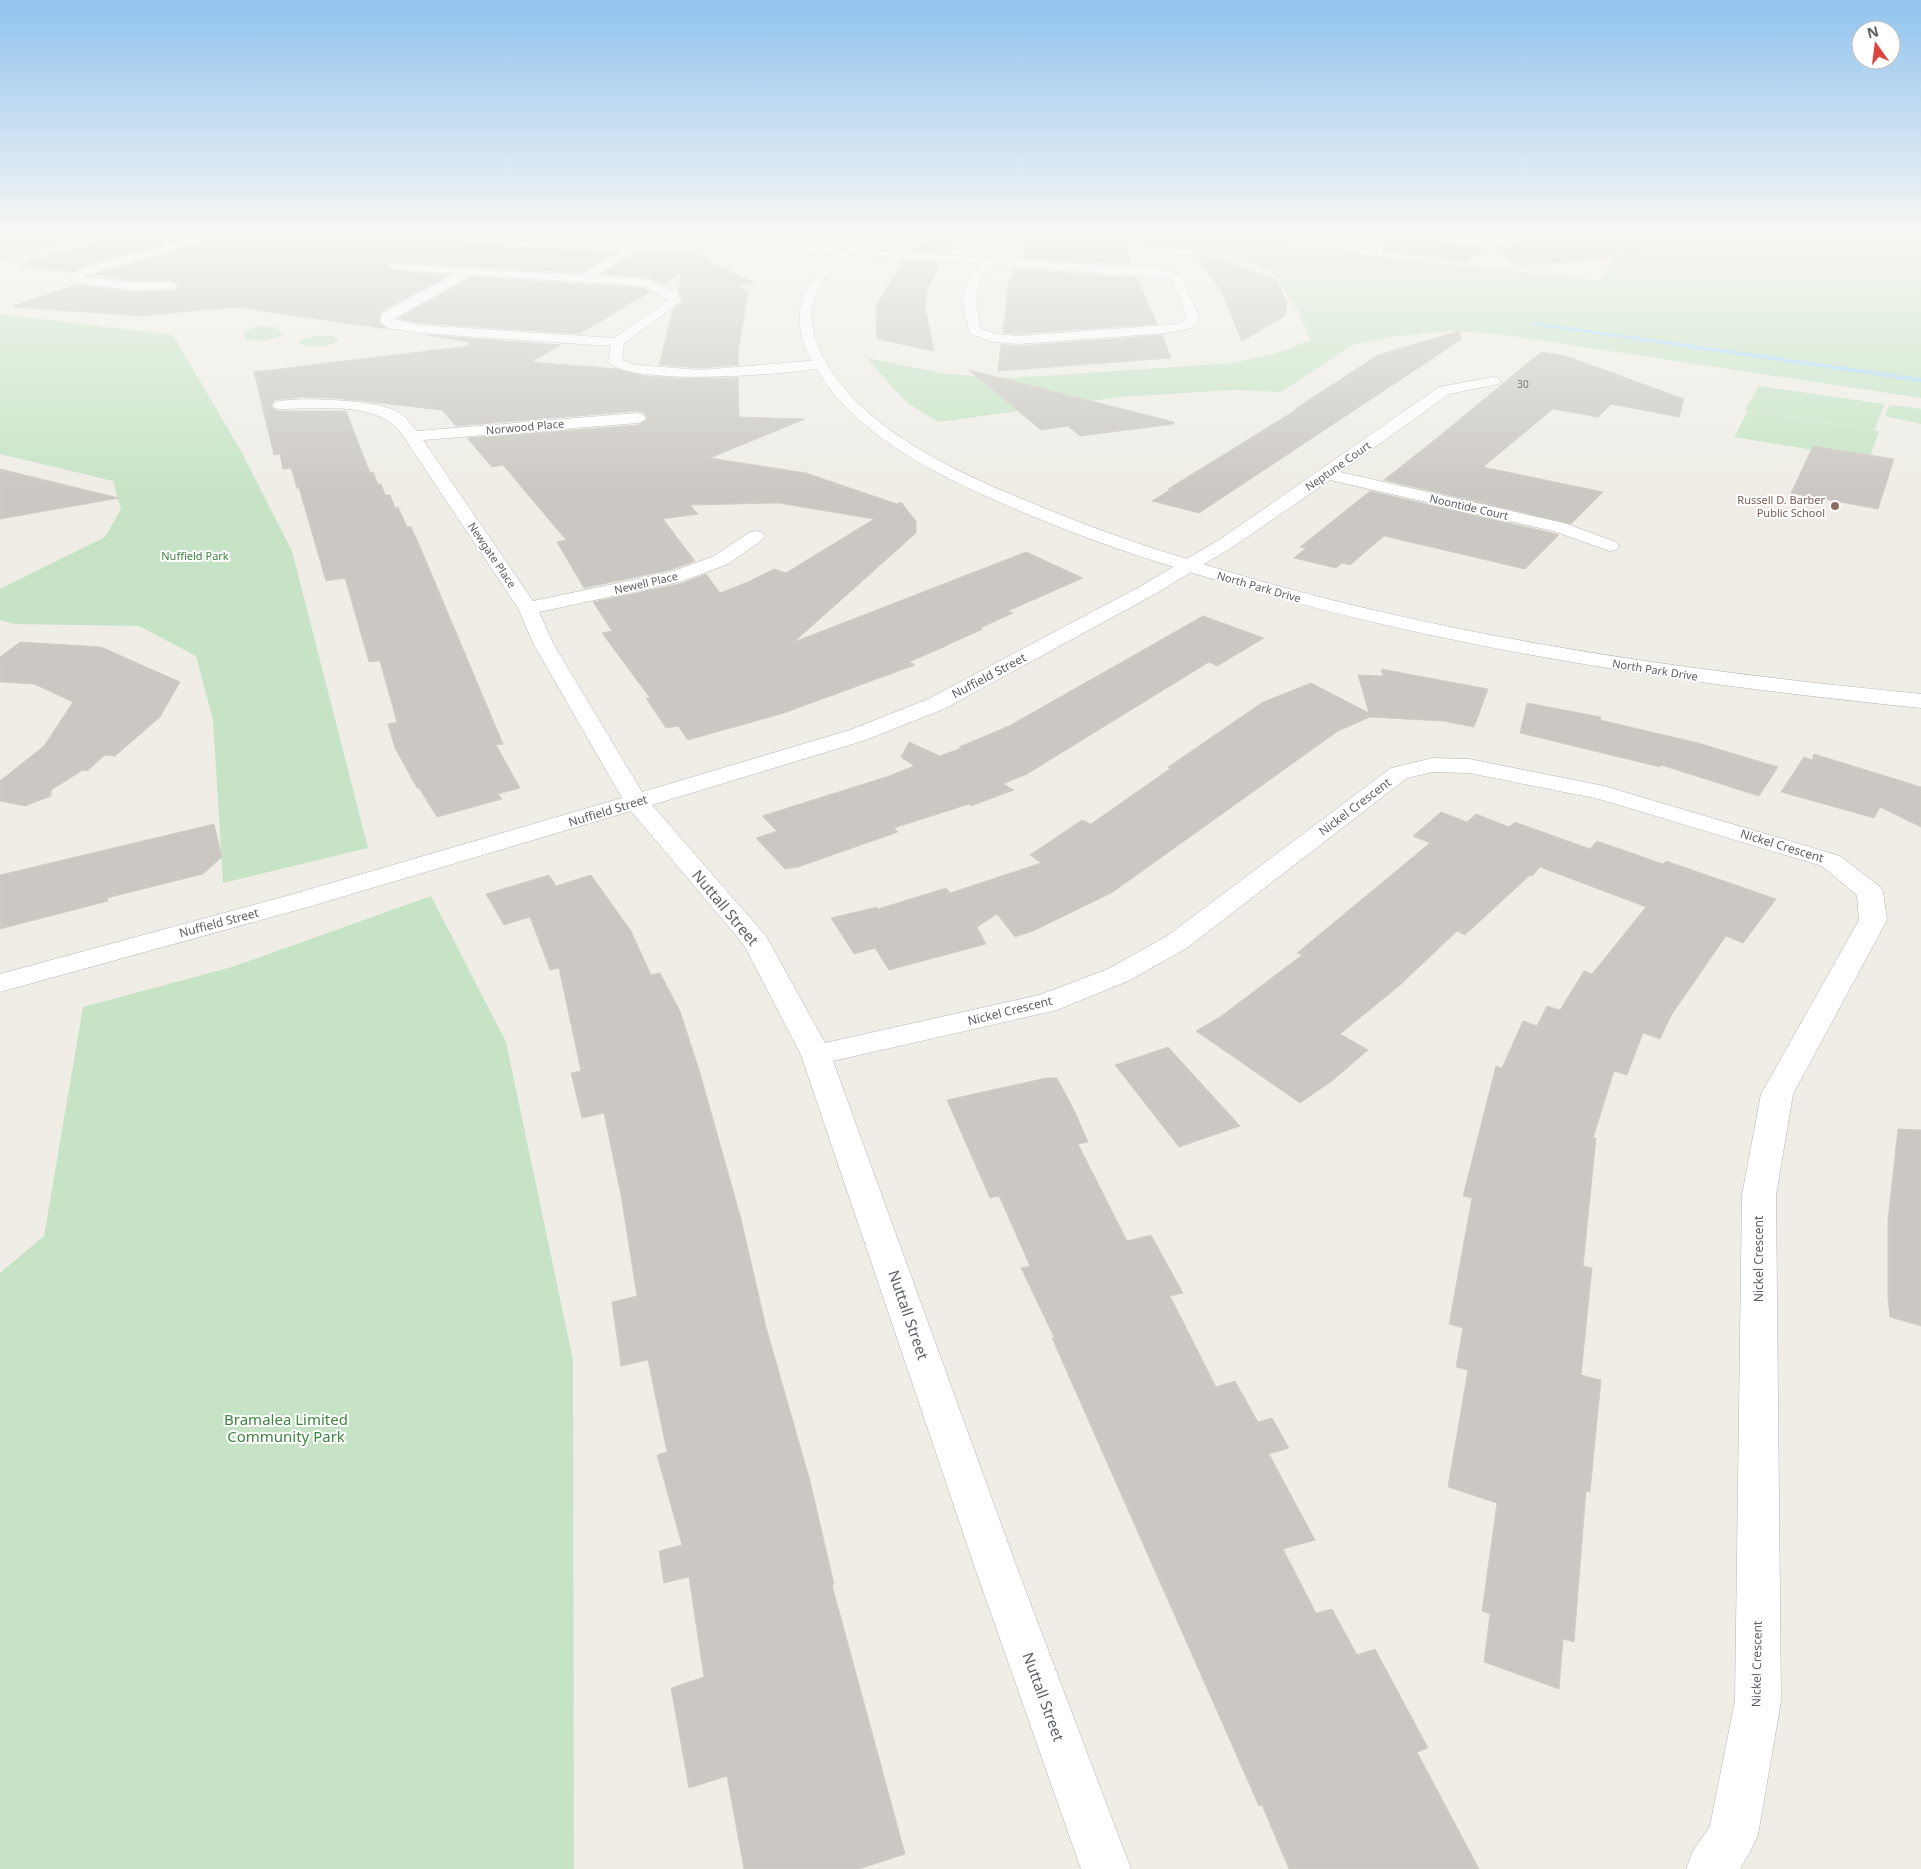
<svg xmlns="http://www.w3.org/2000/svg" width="1921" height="1869" viewBox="0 0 1921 1869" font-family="'Noto Sans',sans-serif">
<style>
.green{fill:#c6e4c5}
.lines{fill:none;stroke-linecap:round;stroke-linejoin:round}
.stream{fill:#acdaf9;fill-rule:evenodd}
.building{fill:#cbc8c3;stroke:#d3cec5}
.minor-casing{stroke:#b3b6ba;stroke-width:1}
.tertiary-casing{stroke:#b3b6ba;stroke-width:1}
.secondary-casing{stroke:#b2b5ba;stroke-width:1}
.minor{fill:#fff;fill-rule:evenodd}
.tertiary{fill:#fff;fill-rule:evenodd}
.secondary{fill:#fff;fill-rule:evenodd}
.education-dot{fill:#8d6e63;stroke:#fff;stroke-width:2}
.labels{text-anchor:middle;stroke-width:4;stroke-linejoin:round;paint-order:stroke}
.number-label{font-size:10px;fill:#797b7c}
.far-street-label{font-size:11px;fill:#5e6165;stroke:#fff}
.far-education-label{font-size:11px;fill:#785e54;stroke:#fff;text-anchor:end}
.far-park-label{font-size:11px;fill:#3d853e;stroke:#fff}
.street-label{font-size:12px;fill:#5e6165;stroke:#fff}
.near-street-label{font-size:15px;fill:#5e6165;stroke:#fff}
.near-park-label{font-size:15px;fill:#3d853e;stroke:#fff}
</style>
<rect width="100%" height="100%" fill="#efede6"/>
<path class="green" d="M 0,230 L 118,230 L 0,261 Z
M 1118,230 L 1198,230 L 1365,255 L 1601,281 L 1626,230 L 1888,230 L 1921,233 L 1921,398 L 1505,335 L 1455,331 L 1395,336 L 1353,345 L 1281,392 L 1234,390 L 1119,397 L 938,422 L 909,404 L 892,387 L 867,358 L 946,374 L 1013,378 L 1233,363 L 1277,353 L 1310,340 L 1298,310 L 1271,270 L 1217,252 L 1096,243 Z
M 0,314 L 173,335 L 242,453 L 292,551 L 368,848 L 223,883 L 213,720 L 196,656 L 139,626 L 15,624 L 0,620 L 0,589 L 105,537 L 121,509 L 113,481 L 0,454 Z
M 259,326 L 277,327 L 282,334 L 281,336 L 262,341 L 246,340 L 243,333 L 245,331 Z
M 315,336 L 333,336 L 339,340 C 329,347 310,349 299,343 L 300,340 Z
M 1759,386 L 1884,404 L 1875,430 L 1745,410 Z
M 1893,405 L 1921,409 L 1921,424 L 1885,416 L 1889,406 Z
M 1748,411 L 1879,431 L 1869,459 L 1734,437 Z
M 431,896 L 506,1042 L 573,1360 L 574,1869 L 0,1869 L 0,1273 L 44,1236 L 83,1007 L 232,967 Z"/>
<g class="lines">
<path class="stream" d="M 1534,322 L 1921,378 L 1921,382 L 1532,325 Z"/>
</g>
<path class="building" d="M 149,230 L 162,230 L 195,235 L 87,265 L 73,272 L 20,265 L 20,263 Z
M 263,230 L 444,230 L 445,240 L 488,245 L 616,252 L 581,273 L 391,262 L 387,266 L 395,271 L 449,275 L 382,311 L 378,321 L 387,329 L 235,307 L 140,316 L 13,307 L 13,306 L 76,285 L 129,292 L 175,291 L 179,285 L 171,280 L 129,280 L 95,274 L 219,239 L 227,240 Z
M 941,230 L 960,230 L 946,253 L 913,251 Z
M 1036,230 L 1117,230 L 1132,265 L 1021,258 Z
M 1415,230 L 1514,230 L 1509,236 L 1489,239 Z
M 1528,230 L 1649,230 L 1651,251 L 1550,264 L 1516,265 L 1494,248 L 1518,245 Z
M 1384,236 L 1485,248 L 1466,262 L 1383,251 Z
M 1195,252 L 1277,280 L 1287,304 L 1285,316 L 1242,341 L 1222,293 Z
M 635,253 L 687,255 L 687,253 L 693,255 L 710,256 L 704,260 L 756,283 L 737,286 L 748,291 L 738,353 L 738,365 L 701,368 L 659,365 L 673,309 L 683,302 L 678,291 L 682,273 L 663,284 L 646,277 L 602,274 Z
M 904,260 L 940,263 L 927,290 L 925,306 L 934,351 L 877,339 L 876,306 Z
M 1016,269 L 1137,278 L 1157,324 L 1018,334 L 1003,333 L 1009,281 Z
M 471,277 L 643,288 L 650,292 L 579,334 L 419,323 L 398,318 Z
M 1459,331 L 1462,339 L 1199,513 L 1152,501 L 1171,489 L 1168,489 L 1299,408 L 1295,409 L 1378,355 Z
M 427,335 L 561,345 L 531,362 L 618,369 L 645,376 L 676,378 L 738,378 L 739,417 L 805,419 L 710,458 L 806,473 L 897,504 L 901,502 L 916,521 L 916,533 L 794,642 L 1026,552 L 1083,578 L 1008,611 L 1013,613 L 980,628 L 983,629 L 945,646 L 946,646 L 909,662 L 915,665 L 784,713 L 688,740 L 678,726 L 666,728 L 646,698 L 650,698 L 602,633 L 612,631 L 593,602 L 683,583 L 706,574 L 720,593 L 748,582 L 774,569 L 786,573 L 874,519 L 778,503 L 690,505 L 698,514 L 663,519 L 695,561 L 670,570 L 584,588 L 557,542 L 566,540 L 503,465 L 492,467 L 467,438 L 638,425 L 647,419 L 644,413 L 638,411 L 456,426 L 442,410 L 335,398 L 300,397 L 275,400 L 271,406 L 275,410 L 280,411 L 346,411 L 370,473 L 373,472 L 378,484 L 381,484 L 385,495 L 390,495 L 395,508 L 398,507 L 407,527 L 411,527 L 418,542 L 503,744 L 496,745 L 520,788 L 498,794 L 502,799 L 437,817 L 419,788 L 417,788 L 395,748 L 388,724 L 397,722 L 380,661 L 369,662 L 345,578 L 326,581 L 299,488 L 297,488 L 291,468 L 283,469 L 280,454 L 274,455 L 254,372 L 469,346 L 469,342 Z
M 1162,335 L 1171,358 L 998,371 L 1001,344 L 1018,346 Z
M 1541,352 L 1566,356 L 1684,399 L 1679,417 L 1611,404 L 1598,417 L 1553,409 L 1483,467 L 1603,492 L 1571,524 L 1384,480 L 1442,434 Z
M 969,370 L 1174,422 L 1174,424 L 1080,436 L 1068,426 L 1041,430 Z
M 1813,446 L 1894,459 L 1878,509 L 1791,493 Z
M 0,469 L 119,498 L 0,519 Z
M 1370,491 L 1552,533 L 1559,535 L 1525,569 L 1384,536 L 1350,565 L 1342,563 L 1336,568 L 1294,558 L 1306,548 L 1300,547 Z
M 1203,616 L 1264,638 L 1217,666 L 1209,662 L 1027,774 L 1003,784 L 1014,790 L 971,806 L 969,804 L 894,828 L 898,832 L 798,867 L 785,869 L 756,838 L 777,831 L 762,816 L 889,776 L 914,766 L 901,757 L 909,742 L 940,756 L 961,748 L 959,747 L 1009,726 Z
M 20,642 L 101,647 L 180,682 L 160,717 L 115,756 L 105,755 L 87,771 L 83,770 L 51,790 L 51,796 L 25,806 L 0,801 L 0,781 L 44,746 L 73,702 L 34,684 L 0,682 L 0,657 Z
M 1381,669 L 1488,689 L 1474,727 L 1443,721 L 1370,717 L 1338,731 L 1113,892 L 1033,931 L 1015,937 L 997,914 L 977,927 L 986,944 L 889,970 L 875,948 L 854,954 L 831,918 L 877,907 L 878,909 L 946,888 L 950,893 L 1041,863 L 1030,855 L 1082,820 L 1091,824 L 1171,768 L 1168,767 L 1263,702 L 1311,683 L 1369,713 L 1358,675 L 1383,676 Z
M 1527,703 L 1601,717 L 1600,720 L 1698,743 L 1778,767 L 1759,796 L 1661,765 L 1660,767 L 1520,733 Z
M 1814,754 L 1921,787 L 1921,827 L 1880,807 L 1874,818 L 1781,792 L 1804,757 L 1812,760 Z
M 1441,812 L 1467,822 L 1476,814 L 1509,827 L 1515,822 L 1590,849 L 1597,841 L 1663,864 L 1666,861 L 1776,899 L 1743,943 L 1726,936 L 1672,1014 L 1660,1039 L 1643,1033 L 1627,1075 L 1614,1071 L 1593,1138 L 1596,1138 L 1583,1266 L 1592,1268 L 1581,1375 L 1601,1380 L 1590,1492 L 1586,1491 L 1574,1642 L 1563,1639 L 1559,1689 L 1484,1662 L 1490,1614 L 1482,1611 L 1497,1503 L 1448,1487 L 1468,1370 L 1456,1367 L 1463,1328 L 1449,1324 L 1472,1198 L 1463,1196 L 1496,1066 L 1502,1068 L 1523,1021 L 1537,1026 L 1547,1006 L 1560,1010 L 1584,971 L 1592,974 L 1646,907 L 1540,867 L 1532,876 L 1530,875 L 1465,935 L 1457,931 L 1399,986 L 1340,1034 L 1368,1050 L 1332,1081 L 1300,1103 L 1196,1031 L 1220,1017 L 1302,955 L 1297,953 L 1430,843 L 1413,836 Z
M 214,824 L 222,857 L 203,874 L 107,898 L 108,901 L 0,929 L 0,875 Z
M 549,875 L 556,886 L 591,875 L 631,931 L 651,975 L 660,973 L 680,1011 L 700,1073 L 741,1219 L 766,1327 L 810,1481 L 834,1584 L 832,1585 L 905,1854 L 859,1869 L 744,1869 L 727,1776 L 689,1788 L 671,1688 L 704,1677 L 689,1577 L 664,1583 L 659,1551 L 682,1545 L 657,1455 L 667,1452 L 648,1360 L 621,1366 L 612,1302 L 637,1296 L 621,1195 L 604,1113 L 582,1118 L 571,1073 L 581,1071 L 559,968 L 550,970 L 530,917 L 504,925 L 486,894 Z
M 1168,1047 L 1240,1126 L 1179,1147 L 1115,1065 Z
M 1046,1078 L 1057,1078 L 1075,1112 L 1088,1142 L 1078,1144 L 1127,1241 L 1151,1235 L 1183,1293 L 1170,1296 L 1216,1387 L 1235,1381 L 1258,1422 L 1272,1418 L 1289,1448 L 1269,1454 L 1315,1540 L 1283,1549 L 1316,1613 L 1332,1609 L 1357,1655 L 1375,1649 L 1428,1748 L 1417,1752 L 1479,1869 L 1289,1869 L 1262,1805 L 1259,1806 L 1052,1338 L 1054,1337 L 1021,1268 L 1030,1266 L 999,1196 L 990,1198 L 947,1100 Z
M 1898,1129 L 1921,1130 L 1921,1326 L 1890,1317 L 1888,1298 L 1888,1220 Z"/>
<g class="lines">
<defs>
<path id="minor" d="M 220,230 L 236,230 L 235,232 L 83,276 L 129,282 L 171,282 L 175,283 L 177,286 L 175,289 L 129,290 L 75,283 L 69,279 L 75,272 L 88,267 Z
M 1371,230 L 1401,230 L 1489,241 L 1510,238 L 1516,230 L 1526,230 L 1518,243 L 1489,247 L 1376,233 Z
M 644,237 L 648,238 L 649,240 L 648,242 L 596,276 L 646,279 L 678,293 L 681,301 L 624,343 L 622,360 L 635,365 L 701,370 L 819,360 L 826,364 L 824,367 C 791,375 627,387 608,361 L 611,346 L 419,333 L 388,328 L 380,321 L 383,313 L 455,274 L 395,269 L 389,266 L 391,264 L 581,275 ZM 471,275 L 644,286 L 669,300 L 614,338 L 419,325 L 393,319 Z
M 847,249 L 1149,268 L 1168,271 L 1181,276 L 1200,318 L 1192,328 L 1167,333 L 1018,344 L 994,342 L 970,334 L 964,309 L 963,294 L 968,281 L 980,264 L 843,254 L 841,252 ZM 992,265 L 1165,278 L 1172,281 L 1187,317 L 1183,322 L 1167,325 L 1018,336 L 996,334 L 981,329 C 975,299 972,290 992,265 Z
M 1493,377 L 1498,378 L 1500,381 L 1498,384 L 1449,394 L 1340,472 L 1564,523 L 1616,542 L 1619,546 L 1616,550 L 1610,551 L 1553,531 L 1330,480 L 1234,546 L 1155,594 L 944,709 L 866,740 L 652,805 L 766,936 L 825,1043 L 1039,995 L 1108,969 L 1167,936 L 1391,768 L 1433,758 L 1469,759 L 1604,786 L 1840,856 L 1879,886 L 1883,892 L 1887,920 L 1793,1094 L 1776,1195 L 1781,1701 L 1758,1835 L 1750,1852 L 1740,1869 L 1686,1869 L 1693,1851 L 1710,1826 L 1735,1701 L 1742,1195 L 1761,1094 L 1859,920 L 1857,895 L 1822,866 L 1599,799 L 1469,773 L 1433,772 L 1407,778 L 1187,948 L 1128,981 L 1057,1010 L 833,1061 L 1016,1565 L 1131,1869 L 1081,1869 L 974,1565 L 801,1055 L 744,945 L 631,811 L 308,907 L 0,992 L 0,974 L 290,895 L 622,798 L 533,643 L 518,608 L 399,430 C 373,401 315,409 280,409 L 275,408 L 273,405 L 275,402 C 299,396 371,400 394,410 C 404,414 410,423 417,431 L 638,413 L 643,415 L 646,418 L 643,421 L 638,423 L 423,440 L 533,601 L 671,572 L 714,556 L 750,532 L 756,531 L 762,532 L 765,536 L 762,540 L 728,564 L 683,581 L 539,612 L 553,643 L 642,792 L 850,730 L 928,699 L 1141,586 L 1222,538 L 1439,387 Z"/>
<path id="tertiary" d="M 485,230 L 540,230 L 847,249 L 853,252 L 847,255 L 490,233 Z"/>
<path id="secondary" d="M 875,230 L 888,230 C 863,251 827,262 815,296 C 803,328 824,364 844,388 C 892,445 975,480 1044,508 C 1114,537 1187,560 1260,581 C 1476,642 1698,672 1921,694 L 1921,708 C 1695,685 1470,653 1251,590 C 1177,569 1103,546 1032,516 C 952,482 857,442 813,363 C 776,298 822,260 875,230 Z"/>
</defs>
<use href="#minor" class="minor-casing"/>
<use href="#tertiary" class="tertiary-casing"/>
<use href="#secondary" class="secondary-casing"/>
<use href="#minor" class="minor"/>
<use href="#tertiary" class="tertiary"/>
<use href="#secondary" class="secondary"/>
</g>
<linearGradient id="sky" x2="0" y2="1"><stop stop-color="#90c3ef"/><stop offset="0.47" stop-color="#f8f7f4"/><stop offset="1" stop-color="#f8f7f4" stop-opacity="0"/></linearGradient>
<rect width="1921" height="492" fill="url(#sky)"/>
<circle class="education-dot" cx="1835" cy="506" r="5"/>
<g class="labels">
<g class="number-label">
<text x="1523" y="388">30</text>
</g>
<g class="far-street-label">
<text transform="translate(525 427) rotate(-5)" y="4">Norwood Place</text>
<text transform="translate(1338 466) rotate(-35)" y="4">Neptune Court</text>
<text transform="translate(1469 507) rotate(13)" y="4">Noontide Court</text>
<text transform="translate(492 555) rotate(56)" y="4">Newgate Place</text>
<text transform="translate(646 583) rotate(-13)" y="4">Newell Place</text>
<text transform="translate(1259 587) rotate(16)" y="4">North Park Drive</text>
<text transform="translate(1655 670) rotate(9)" y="4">North Park Drive</text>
</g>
<g class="far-education-label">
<text x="1825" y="504">Russell D. Barber<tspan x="1825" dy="13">Public School</tspan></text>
</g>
<g class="far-park-label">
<text x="195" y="560">Nuffield Park</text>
</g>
<g class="street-label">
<text transform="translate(989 676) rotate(-28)" y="4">Nuffield Street</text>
<text transform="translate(1355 807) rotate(-37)" y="4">Nickel Crescent</text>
<text transform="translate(608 811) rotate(-17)" y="4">Nuffield Street</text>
<text transform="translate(1782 846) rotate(17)" y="4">Nickel Crescent</text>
<text transform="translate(219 923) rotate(-15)" y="4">Nuffield Street</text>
<text transform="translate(1010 1011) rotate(-14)" y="4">Nickel Crescent</text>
<text transform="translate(1759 1259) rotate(-90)" y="4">Nickel Crescent</text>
<text transform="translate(1757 1664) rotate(-89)" y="4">Nickel Crescent</text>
</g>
<g class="near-street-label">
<text transform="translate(725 908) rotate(50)" y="5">Nuttall Street</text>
<text transform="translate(908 1315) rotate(71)" y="5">Nuttall Street</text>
<text transform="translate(1043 1697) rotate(70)" y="5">Nuttall Street</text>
</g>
<g class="near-park-label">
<text x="286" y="1425">Bramalea Limited<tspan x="286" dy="17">Community Park</tspan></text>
</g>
</g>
<g transform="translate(1876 45) rotate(346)"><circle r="24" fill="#ffffff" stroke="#bfc0c1"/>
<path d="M0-4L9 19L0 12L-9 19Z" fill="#dd463e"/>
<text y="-8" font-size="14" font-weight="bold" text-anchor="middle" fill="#5e6165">N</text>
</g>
</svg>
